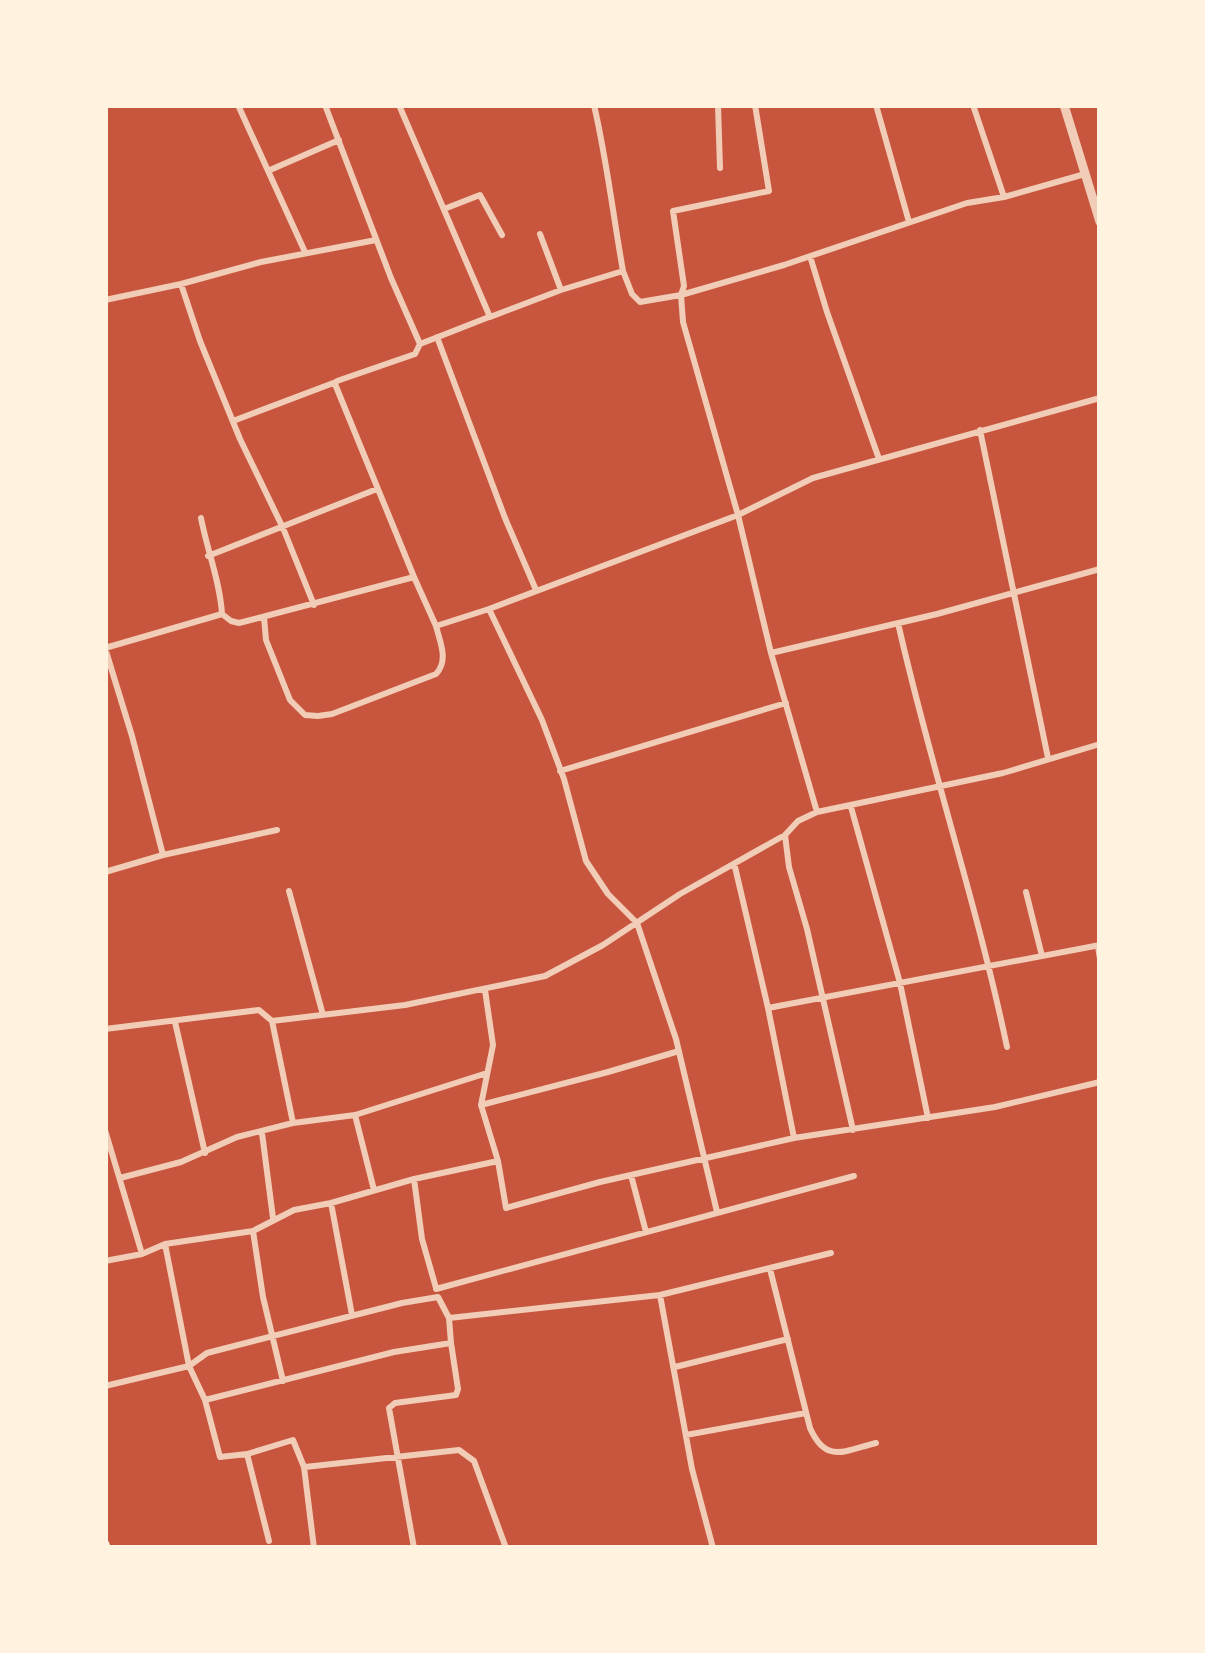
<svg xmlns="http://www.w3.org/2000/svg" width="1205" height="1653" viewBox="0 0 1205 1653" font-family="'Space Grotesk',sans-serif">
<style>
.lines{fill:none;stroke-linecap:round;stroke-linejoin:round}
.minor{stroke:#f1ccb7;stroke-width:6}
.tertiary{stroke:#f1ccb7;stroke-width:9}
.secondary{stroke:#fff3e0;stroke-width:9}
</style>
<rect width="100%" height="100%" fill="#c8553d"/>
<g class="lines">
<path class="minor" d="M 238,105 L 305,252
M 325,105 L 391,278 L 420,344 L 489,317
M 399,105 L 490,317 L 561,290 L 623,271 C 613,215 607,161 594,105
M 718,105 L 720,168
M 876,105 L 909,222
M 973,105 L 1004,197
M 270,170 L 339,140
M 444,209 L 480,195 L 502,235
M 540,234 L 561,290
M 810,256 L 827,312 L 879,459
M 623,271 L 632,294 L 640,302 L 681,295 L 684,286 L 673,211 L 769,191 L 755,105
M 181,284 L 200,341 L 240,439 L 283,528 L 314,605
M 105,300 L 181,284 L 261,262 L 376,240
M 437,337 L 505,518 L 536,590
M 233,421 L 336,382
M 980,430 L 1048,758
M 201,518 C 207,550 220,581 222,614
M 208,556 L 377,489
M 414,577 L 335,384 L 337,381 L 415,354 L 420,344
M 489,609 L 542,720 L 564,779 L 586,861 L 608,894 L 637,923 L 676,1039 L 717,1212
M 264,617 L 266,640 L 290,700 L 305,715 L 318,716 L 332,714 L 436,674 C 449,660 440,642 436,626
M 898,623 C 930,765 977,904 1007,1047
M 771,653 L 738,515 L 683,322 L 681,295 L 784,265 L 967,203 L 1004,197 L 1085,174
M 560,771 L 786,703
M 851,807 L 900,983 L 928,1118
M 817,812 L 771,653 L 937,614 L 1100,569
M 785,835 L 789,867 L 807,929 L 853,1130
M 163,855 L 132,736 L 105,648 L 222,614 L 231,621 L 239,623 L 414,577 L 436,626 L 489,609 L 738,515 L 813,478 L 1100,398
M 735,867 L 768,1008 L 1100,945
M 105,872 L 163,855 L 277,830
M 289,891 L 323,1015
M 1026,892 L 1042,956
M 1098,946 L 1100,959
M 485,990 L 493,1045 L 481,1105 L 498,1161
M 768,1008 L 794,1138
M 272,1021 L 293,1123
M 175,1022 L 205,1153
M 105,1029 L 259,1010 L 272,1021 L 405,1005 L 545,976 L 603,945 L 680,894 L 785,835 L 798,821 L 817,812 L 1003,773 L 1100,744
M 481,1105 L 608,1072 L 679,1051
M 355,1115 L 374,1190
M 105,1130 L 142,1254
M 262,1133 L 273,1218
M 631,1175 L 646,1232
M 120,1178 L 181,1162 L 237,1137 L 293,1123 L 355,1115 L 487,1073
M 414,1179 L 422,1239 L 436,1288
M 331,1203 L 352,1315
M 253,1231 L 263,1297 L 283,1381
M 165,1244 L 189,1366 L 205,1400 L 220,1457 L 247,1454 L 293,1440 L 304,1467 L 314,1548
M 105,1261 L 142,1254 L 165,1244 L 253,1231 L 294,1210 L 331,1203 L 414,1179 L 498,1161 L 506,1208 L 600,1182 L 794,1138 L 995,1107 L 1100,1082
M 770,1269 L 810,1428 C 826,1464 844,1451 876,1443
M 436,1289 L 854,1176
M 660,1295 L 692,1469 L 713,1548
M 675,1367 L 788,1339
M 105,1386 L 189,1366 L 207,1353 L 402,1303 L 438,1297 L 449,1318 L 660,1295 L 831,1253
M 205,1400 L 394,1352 L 451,1343 L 449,1318
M 686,1435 L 806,1413
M 247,1454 L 269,1541
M 305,1467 L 459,1450 L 474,1461 L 506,1548
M 414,1548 L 389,1408 L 395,1403 L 456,1395 L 458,1389 L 451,1343"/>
<path class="tertiary" d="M 1064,105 L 1100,222"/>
<path class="secondary" d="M 105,1544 L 106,1548"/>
</g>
<rect width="1205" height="1653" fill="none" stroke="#fff3e0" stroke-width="216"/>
</svg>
